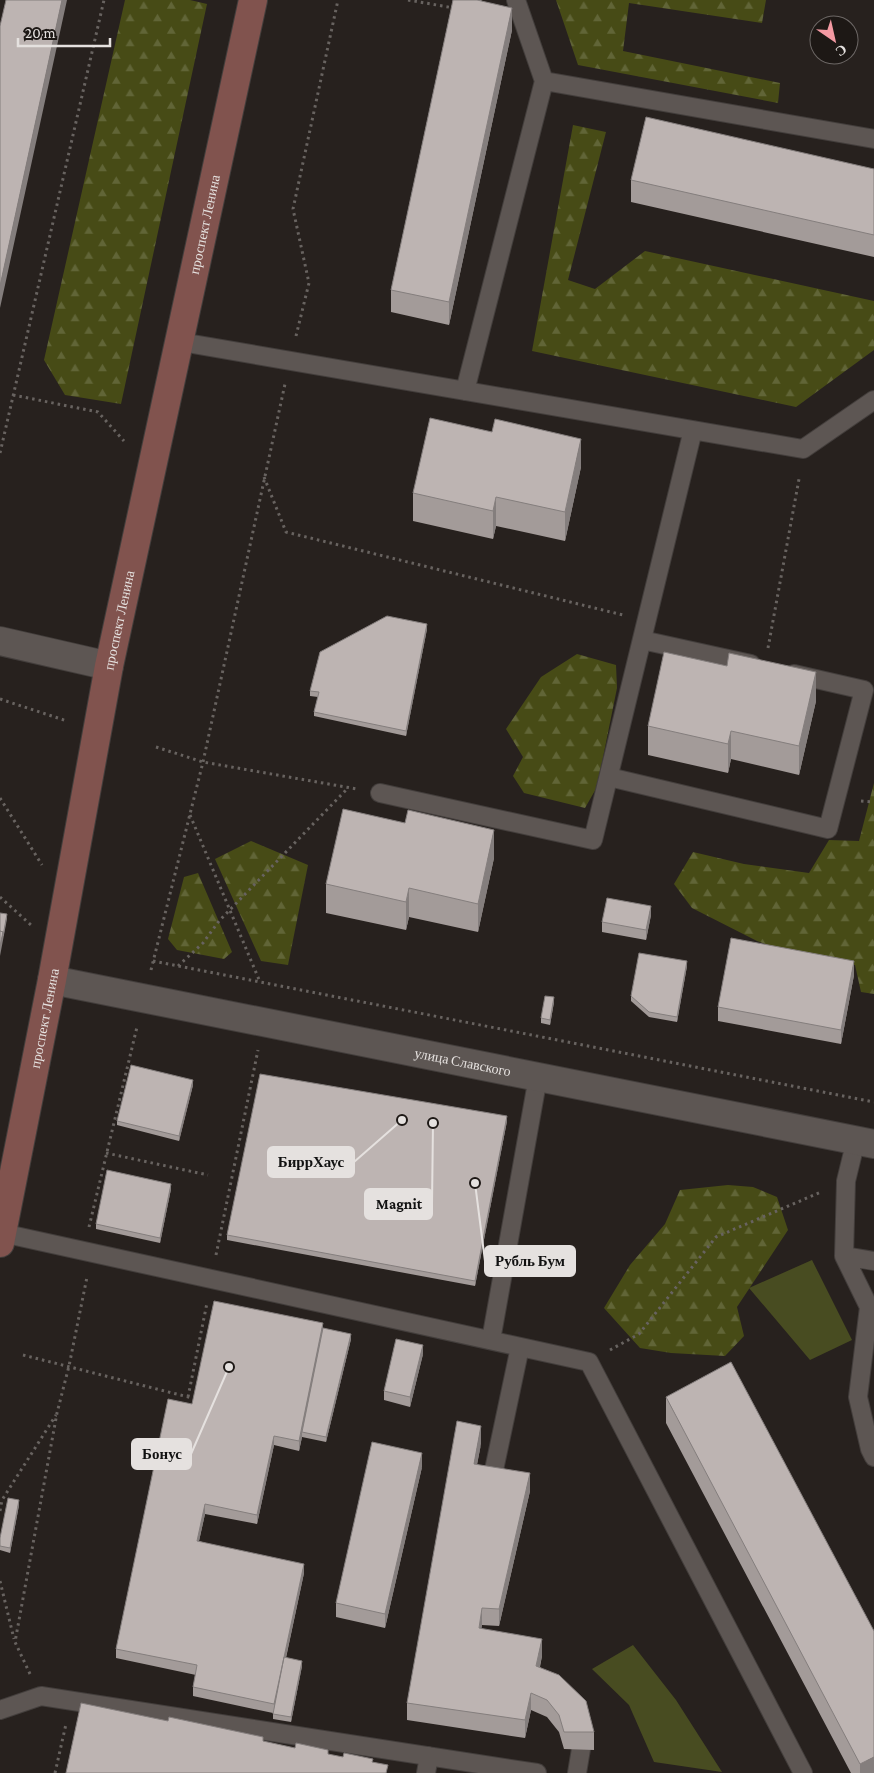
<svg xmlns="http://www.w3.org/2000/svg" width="874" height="1773" viewBox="0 0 874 1773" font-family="'Crimson Pro',serif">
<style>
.green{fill:#484c21}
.forest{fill:url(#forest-firs)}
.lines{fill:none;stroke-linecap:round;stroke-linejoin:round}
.service-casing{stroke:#433e3c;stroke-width:20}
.tertiary-casing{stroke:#433e3c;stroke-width:30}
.secondary-casing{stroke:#433e3c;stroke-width:30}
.path{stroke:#686360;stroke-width:3;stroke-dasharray:2.5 4;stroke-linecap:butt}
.service{stroke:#5d5653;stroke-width:18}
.tertiary{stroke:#5d5653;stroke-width:28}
.secondary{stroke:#81534e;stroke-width:28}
.wall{fill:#a39b99}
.shaded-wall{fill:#847e7d}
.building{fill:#bdb4b2;stroke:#847e7d}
.labels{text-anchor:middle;stroke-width:5;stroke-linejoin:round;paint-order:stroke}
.street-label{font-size:14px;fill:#e5e1df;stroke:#1d1815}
.leader{fill:none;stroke:#e5e1df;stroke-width:2}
.callout-dot{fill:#e5e1df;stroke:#1d1815;stroke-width:2}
.callout{fill:#e5e1df;stroke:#e5e1df;stroke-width:2}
.callout-label{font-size:15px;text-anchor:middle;font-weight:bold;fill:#111}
</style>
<defs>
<pattern id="forest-firs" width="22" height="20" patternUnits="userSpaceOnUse" patternTransform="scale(1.25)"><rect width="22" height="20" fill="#474b16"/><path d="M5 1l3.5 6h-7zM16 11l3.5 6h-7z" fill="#616537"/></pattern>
</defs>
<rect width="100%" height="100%" fill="#27211e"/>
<path class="green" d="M 812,1260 L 852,1340 L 810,1360 L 749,1288 Z
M 633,1645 L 676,1700 L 722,1772 L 654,1762 L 629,1705 L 592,1669 Z"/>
<path class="forest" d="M 125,0 L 190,0 L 207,4 L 121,404 L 65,395 L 44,360 Z
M 556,0 L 766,0 L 762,23 L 629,3 L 623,51 L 780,83 L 778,103 L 578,65 Z
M 573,125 L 606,132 L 568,280 L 595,289 L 645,251 L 874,301 L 874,350 L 796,407 L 532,351 Z
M 577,654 L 616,665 L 617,688 L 597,787 L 585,808 L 524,793 L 513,776 L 523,757 L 506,729 L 541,677 Z
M 874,783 L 874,994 L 861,992 L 855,965 L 806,959 L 757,941 L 692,908 L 674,884 L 693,852 L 744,864 L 809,873 L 829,840 L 859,841 Z
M 251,841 L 308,865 L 288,965 L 261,961 L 215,859 Z
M 198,873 L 232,952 L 224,959 L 177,950 L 168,939 L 184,877 Z
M 728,1185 L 753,1187 L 777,1197 L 788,1230 L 737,1307 L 744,1336 L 725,1356 L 671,1353 L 640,1348 L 604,1308 L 630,1265 L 665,1224 L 680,1190 Z"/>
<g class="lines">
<defs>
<path id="service" d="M 544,81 L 874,139
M 181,342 L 803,449 L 874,400
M 465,391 L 544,81 L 516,0
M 642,640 L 751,664
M 609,777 L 828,829 L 864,690 L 794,674
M 380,793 L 593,840 L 693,430
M 856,1140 L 846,1181 L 844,1256 L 869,1307 L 858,1397 L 870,1449 L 874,1457
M 2,1233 L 589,1362 L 803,1773
M 844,1256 L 874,1261
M 491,1340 L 538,1077
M 491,1484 L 520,1347
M 0,1710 L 41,1696 L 537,1773
M 426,1773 L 429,1756
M 577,1773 L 581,1749"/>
<g id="tertiary">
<path d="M 0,641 L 109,666"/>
<path id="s1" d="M 52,980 L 874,1144"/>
</g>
<g id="secondary">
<path id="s2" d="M 0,1243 L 52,980 L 109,666 L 253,0"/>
</g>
</defs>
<use href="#service" class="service-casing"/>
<use href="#tertiary" class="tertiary-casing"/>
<use href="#secondary" class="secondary-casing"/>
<path class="path" d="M 408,0 L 454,8
M 296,336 L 309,283 L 293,209 L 338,0
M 13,395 L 98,412 L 124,441
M 0,453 L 104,0
M 264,477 L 286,532 L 623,615
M 768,648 L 799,479
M 0,699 L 67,721
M 156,747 L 203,762 L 357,789
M 0,798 L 42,865
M 861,801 L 874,802
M 190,815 L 260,982
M 0,897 L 31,925
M 153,961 L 874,1102
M 178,966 L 203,943 L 219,921 L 348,788
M 151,970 L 203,762 L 285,384
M 106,1153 L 208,1175
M 89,1227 L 137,1027
M 216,1255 L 258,1050
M 610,1350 L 639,1334 L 716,1237 L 821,1192
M 23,1355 L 196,1399
M 188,1397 L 207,1303
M 0,1511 L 2,1500 L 56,1415
M 0,1581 L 14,1639
M 30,1674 L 15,1642 L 57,1413 L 69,1366 L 87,1277
M 55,1773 L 66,1724"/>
<use href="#service" class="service"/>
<use href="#tertiary" class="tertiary"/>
<use href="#secondary" class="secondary"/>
</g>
<path class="wall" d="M 453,0 L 482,0 L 481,1 L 512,30 L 449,325 L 391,312 L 391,290 Z
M 874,169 L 874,257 L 631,202 L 631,180 Z
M 492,432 L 581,467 L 565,541 L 496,526 L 493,539 L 413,521 L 413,493 Z
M 427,629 L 406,736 L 314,716 L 314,712 L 318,697 L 310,696 L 310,691 Z
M 816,701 L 799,775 L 731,759 L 728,773 L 648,755 L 648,726 Z
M 494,858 L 478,932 L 409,917 L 406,930 L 326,913 L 326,884 Z
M 651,915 L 646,940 L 602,932 L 602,922 Z
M 687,966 L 677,1022 L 649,1017 L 631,1001 L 631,996 Z
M 854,975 L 841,1044 L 718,1021 L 718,1007 Z
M 554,1002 L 550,1025 L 541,1023 L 541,1018 Z
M 193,1085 L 179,1141 L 117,1125 L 117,1121 Z
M 507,1121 L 475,1286 L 227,1240 L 227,1235 Z
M 171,1189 L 160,1243 L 96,1229 L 96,1224 Z
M 323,1328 L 351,1339 L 326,1442 L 302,1437 L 299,1451 L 274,1445 L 257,1524 L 205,1514 L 199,1541 L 304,1573 L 286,1658 L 302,1666 L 291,1722 L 273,1719 L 273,1713 L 193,1696 L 193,1687 L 196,1675 L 116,1658 L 116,1649 L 192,1404 Z
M 423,1354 L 410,1407 L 384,1400 L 384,1391 Z
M 666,1397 L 874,1773 L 851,1773 L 666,1423 Z
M 481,1444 L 477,1464 L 530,1491 L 499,1626 L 482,1625 L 481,1629 L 542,1656 L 540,1667 L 594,1732 L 594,1750 L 564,1749 L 559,1732 L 547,1717 L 531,1710 L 525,1738 L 407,1720 L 407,1703 Z
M 422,1467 L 385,1628 L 336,1617 L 336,1603 Z
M 19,1505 L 10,1553 L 0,1550 L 0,1538 Z"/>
<path class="shaded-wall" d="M 62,0 L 67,0 L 0,308 L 0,286 Z
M 512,8 L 512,30 L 449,325 L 449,302 Z
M 581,439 L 581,467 L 565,541 L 565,512 Z
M 496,497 L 496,526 L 493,539 L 493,511 Z
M 427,624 L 427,629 L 406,736 L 406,731 Z
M 816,672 L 816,701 L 799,775 L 799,746 Z
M 731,731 L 731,759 L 728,773 L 728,744 Z
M 494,830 L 494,858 L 478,932 L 478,904 Z
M 409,888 L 409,917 L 406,930 L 406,902 Z
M 651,906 L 651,915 L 646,940 L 646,930 Z
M 7,914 L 7,919 L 0,956 L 0,946 Z
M 687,961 L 687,966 L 677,1022 L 677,1017 Z
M 854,961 L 854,975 L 841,1044 L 841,1030 Z
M 554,997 L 554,1002 L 550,1025 L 550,1020 Z
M 193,1080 L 193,1085 L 179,1141 L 179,1136 Z
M 507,1116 L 507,1121 L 475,1286 L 475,1281 Z
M 171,1184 L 171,1189 L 160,1243 L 160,1238 Z
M 323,1323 L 323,1333 L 302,1432 L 302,1437 L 299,1451 L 299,1441 Z
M 351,1334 L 351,1339 L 326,1442 L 326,1437 Z
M 423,1345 L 423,1354 L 410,1407 L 410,1397 Z
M 481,1426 L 481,1444 L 474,1481 L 474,1464 Z
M 274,1436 L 274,1445 L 257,1524 L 257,1515 Z
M 422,1453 L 422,1467 L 385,1628 L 385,1614 Z
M 530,1473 L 530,1491 L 499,1626 L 499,1609 Z
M 19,1500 L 19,1505 L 10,1553 L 10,1548 Z
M 205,1504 L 205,1514 L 197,1550 L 197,1541 Z
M 304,1564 L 304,1573 L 274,1713 L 274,1704 Z
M 482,1608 L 482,1625 L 479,1645 L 479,1628 Z
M 542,1639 L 542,1656 L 536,1683 L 536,1666 Z
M 302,1661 L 302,1666 L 291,1722 L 291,1717 Z
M 531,1693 L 531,1710 L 525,1738 L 525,1720 Z
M 874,1757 L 874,1773 L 860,1773 L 860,1764 Z"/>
<path class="building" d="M 6,0 L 62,0 L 0,286 L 0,26 Z
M 453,0 L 477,0 L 512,8 L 449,302 L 391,290 Z
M 646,117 L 874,169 L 874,235 L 631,180 Z
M 430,418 L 492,432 L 495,419 L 581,439 L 565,512 L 496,497 L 493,511 L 413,493 Z
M 387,616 L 427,624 L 406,731 L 314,712 L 319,692 L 310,691 L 320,652 Z
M 664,652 L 727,666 L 729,653 L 816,672 L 799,746 L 731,731 L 728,744 L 648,726 Z
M 343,809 L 405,823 L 408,810 L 494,830 L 478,904 L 409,888 L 406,902 L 326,884 Z
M 607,898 L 651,906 L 646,930 L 602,922 Z
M 0,913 L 7,914 L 3,936 L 3,932 L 0,931 Z
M 0,931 L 3,932 L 0,946 Z
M 731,938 L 854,961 L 841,1030 L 718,1007 Z
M 639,953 L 687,961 L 677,1017 L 649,1012 L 631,996 Z
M 545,996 L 554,997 L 550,1020 L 541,1018 Z
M 131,1065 L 193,1080 L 179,1136 L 117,1121 Z
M 260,1074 L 507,1116 L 475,1281 L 227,1235 Z
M 107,1170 L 171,1184 L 160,1238 L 96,1224 Z
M 214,1301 L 323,1323 L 299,1441 L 274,1436 L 257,1515 L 205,1504 L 197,1541 L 304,1564 L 274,1704 L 193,1687 L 197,1665 L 116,1649 L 168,1399 L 192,1404 Z
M 323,1328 L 351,1334 L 326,1437 L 302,1432 Z
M 396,1339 L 423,1345 L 410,1397 L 384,1391 Z
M 731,1362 L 874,1631 L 874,1757 L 860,1764 L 666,1397 Z
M 457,1421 L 481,1426 L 474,1464 L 530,1473 L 499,1609 L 482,1608 L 479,1628 L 542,1639 L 536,1666 L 559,1675 L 586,1701 L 594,1732 L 564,1732 L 559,1715 L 547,1700 L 531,1693 L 525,1720 L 407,1703 Z
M 372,1442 L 422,1453 L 385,1614 L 336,1603 Z
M 8,1498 L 19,1500 L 10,1548 L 0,1546 L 0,1538 Z
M 284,1657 L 302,1661 L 291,1717 L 273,1714 Z
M 81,1703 L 168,1721 L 169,1717 L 263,1737 L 263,1741 L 295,1748 L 296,1743 L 328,1750 L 328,1754 L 343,1757 L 344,1753 L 373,1759 L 372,1762 L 388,1765 L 386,1773 L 66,1773 Z"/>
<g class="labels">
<g class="street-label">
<text dy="5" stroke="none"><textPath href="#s2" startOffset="1039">проспект Ленина</textPath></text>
<text dy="5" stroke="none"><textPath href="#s2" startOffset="634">проспект Ленина</textPath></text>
<text dy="5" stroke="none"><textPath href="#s2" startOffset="229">проспект Ленина</textPath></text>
<text dy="5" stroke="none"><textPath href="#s1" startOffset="419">улица Славского</textPath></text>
</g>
</g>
<path class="leader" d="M402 1120L354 1162M433 1123L432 1204M475 1183L485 1261M229 1367L191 1454"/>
<g class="callout-dot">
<circle cx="402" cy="1120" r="5"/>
<circle cx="433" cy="1123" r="5"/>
<circle cx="475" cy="1183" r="5"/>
<circle cx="229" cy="1367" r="5"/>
</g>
<g class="callout">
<rect x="268" y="1147" width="86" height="30" rx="5"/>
<rect x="365" y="1189" width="67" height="30" rx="5"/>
<rect x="485" y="1246" width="90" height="30" rx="5"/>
<rect x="132" y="1439" width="59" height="30" rx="5"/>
</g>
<g class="callout-label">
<text x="311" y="1167">БиррХаус</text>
<text x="399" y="1209">Magnit</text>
<text x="530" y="1266">Рубль Бум</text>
<text x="162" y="1459">Бонус</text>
</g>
<g transform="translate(834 40) rotate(146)"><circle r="24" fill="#1d1815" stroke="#6d6866"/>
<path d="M0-4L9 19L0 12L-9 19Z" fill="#f49aa3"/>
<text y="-8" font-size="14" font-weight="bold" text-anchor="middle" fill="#e5e1df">С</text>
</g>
<path d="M18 38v8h92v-8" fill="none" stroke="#e5e1df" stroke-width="2.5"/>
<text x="25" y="38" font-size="15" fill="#e5e1df" stroke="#1d1815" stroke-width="4" paint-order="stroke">20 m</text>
</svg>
